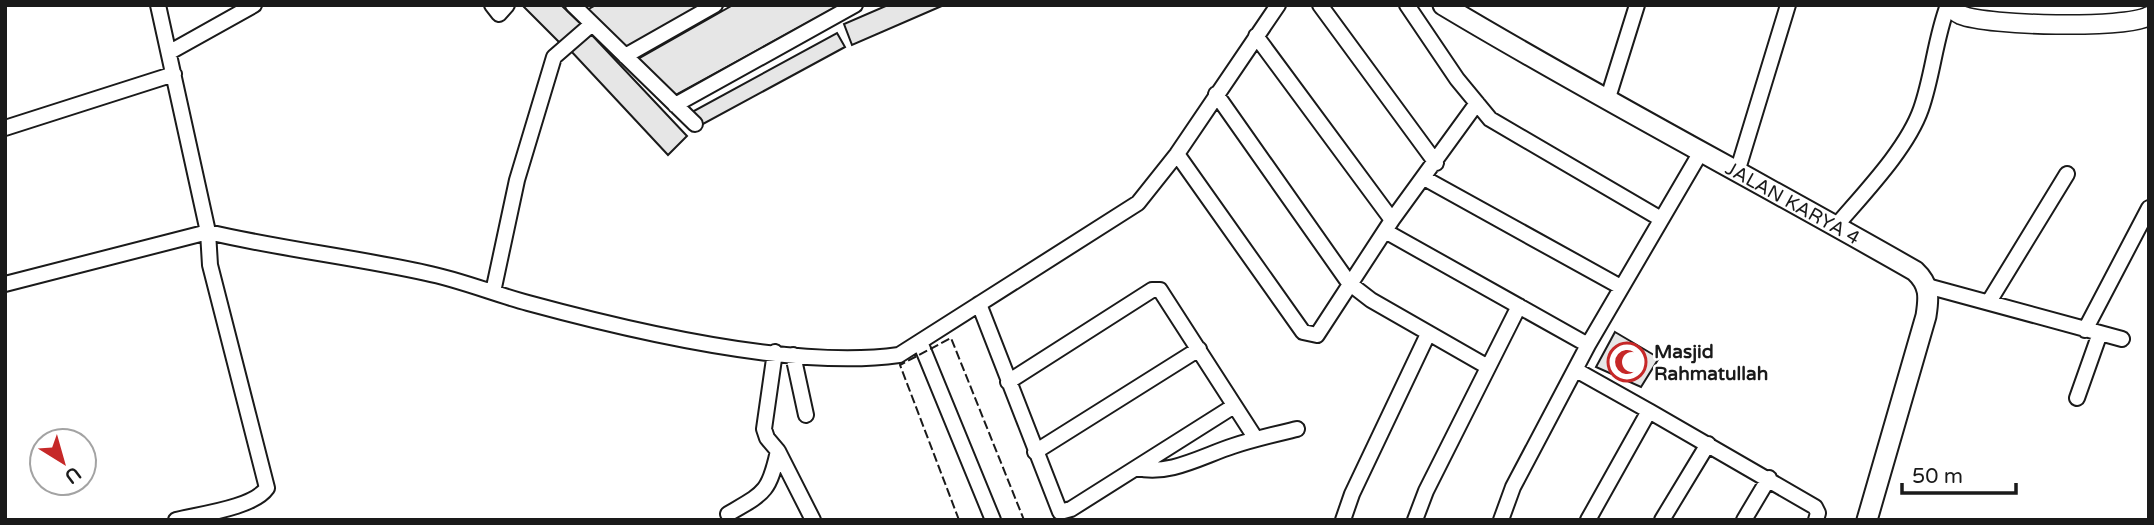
<svg xmlns="http://www.w3.org/2000/svg" width="2154" height="525" viewBox="0 0 2154 525" font-family="'Varela Round',sans-serif">
<style>
.building{fill:#e6e6e6;stroke:#1a1a1a;stroke-width:2}
.lines{fill:none;stroke-linecap:round;stroke-linejoin:round}
.minor-casing{stroke:#1a1a1a;stroke-width:18}
.tertiary-casing{stroke:#1a1a1a;stroke-width:21}
.secondary-casing{stroke:#1a1a1a;stroke-width:23}
.minor{stroke:#fff;stroke-width:14}
.tertiary{stroke:#fff;stroke-width:18}
.secondary{stroke:#fff;stroke-width:19}
.fence{stroke:#1a1a1a;stroke-width:2;stroke-dasharray:9 3.5;stroke-linecap:butt}
.labels{text-anchor:middle;stroke-width:5;stroke-linejoin:round;paint-order:stroke}
.street-label{font-size:19px;fill:#1a1a1a;stroke:#fff}
.poi-label{font-size:19px;font-weight:bold;fill:#1a1a1a;stroke:#fff;text-anchor:start}
</style>
<rect width="100%" height="100%" fill="#fff"/>
<path class="building" d="M 522,5 L 561,5 L 583,26 L 563,46 Z
M 596,5 L 701,5 L 624,48 L 587,10 Z
M 733,5 L 840,5 L 674,96 L 638,59 Z
M 888,5 L 944,5 L 852,45 L 844,24 Z
M 589,32 L 687,136 L 668,155 L 570,50 Z
M 837,33 L 845,47 L 703,124 L 692,112 Z
M 1615,332 L 1659,358 L 1641,387 L 1596,367 Z"/>
<g class="lines">
<defs>
<path id="minor" d="M 492,5 L 499,14 L 507,5
M 573,5 L 695,124
M 1320,5 L 1436,163
M 1407,5 L 1457,79 L 1490,119 L 1661,219
M 1256,36 L 1392,220
M 170,52 L 254,5
M 625,56 L 715,5
M 1216,94 L 1349,283 L 1371,300 L 1488,367
M 1607,101 L 1637,5
M 675,105 L 855,5
M 5,128 L 174,74
M 1177,154 L 1303,332 L 1317,335 L 1392,220 L 1477,103
M 1738,169 L 1788,5
M 1424,178 L 1619,286
M 1836,226 C 1864,193 1907,149 1921,109 C 1933,75 1935,39 1948,5
M 1385,231 L 1588,345
M 5,284 L 208,232 L 158,5
M 1927,286 L 2122,339
M 493,292 L 517,180 L 554,57 L 592,24
M 1990,300 L 2067,174
M 979,304 L 1060,512 L 1071,509 L 1234,406
M 2085,330 L 2149,208
M 920,342 L 993,520
M 793,355 L 806,415
M 1576,370 L 1649,411
M 1008,382 L 1152,290 L 1160,290 L 1256,439
M 2077,398 L 2100,333
M 778,451 L 813,520
M 1035,452 L 1199,349
M 1137,468 C 1169,476 1202,456 1233,446 C 1254,439 1276,434 1297,429
M 728,514 C 764,493 769,493 778,451 L 767,438 L 764,429 L 775,352
M 176,520 C 200,514 253,508 267,488 L 210,265 L 208,232 C 280,249 354,257 426,273 C 461,280 494,294 528,303 C 631,331 794,370 899,355 L 1138,203 L 1177,154 L 1278,5
M 1343,520 L 1352,494 L 1428,334
M 1415,520 L 1426,491 L 1519,306
M 1501,520 L 1513,487 L 1588,345 L 1702,150
M 1588,520 L 1649,411 L 1815,507 L 1818,513 L 1816,520
M 1662,520 L 1708,444
M 1744,520 L 1769,478"/>
<path id="tertiary" d="M 1949,5 C 1952,9 1957,13 1961,15 C 1988,26 2125,29 2149,16"/>
<g id="secondary">
<path id="s1" d="M 1443,5 C 1598,98 1758,181 1915,271 C 1930,285 1929,297 1926,316 L 1867,520"/>
</g>
</defs>
<use href="#minor" class="minor-casing"/>
<use href="#tertiary" class="tertiary-casing"/>
<use href="#secondary" class="secondary-casing"/>
<use href="#minor" class="minor"/>
<use href="#tertiary" class="tertiary"/>
<use href="#secondary" class="secondary"/>
<path class="fence" d="M 959,520 L 900,365 L 951,338 L 1024,520"/>
</g>
<defs>
<symbol id="mosque-ring" viewBox="-11 -11 22 22"><circle r="9.5" fill="#fff" stroke="#c62828" stroke-width="1.5"/><path d="M3.5-4.9A6 6 0 1 0 3.5 4.9A5 5 0 1 1 3.5-4.9Z" fill="#c62828"/></symbol>
</defs>
<g fill-rule="evenodd">
<use href="#mosque-ring" x="1605" y="340" width="44" height="44"/>
</g>
<g class="labels">
<g class="street-label">
<text dy="7" stroke="none"><textPath href="#s1" startOffset="402">JALAN KARYA 4</textPath></text>
</g>
<g class="poi-label">
<text x="1654" y="358">Masjid<tspan x="1654" dy="22">Rahmatullah</tspan></text>
</g>
</g>
<rect width="2154" height="525" fill="none" stroke="#1a1a1a" stroke-width="14"/>
<g transform="translate(63 462) rotate(143)"><circle r="33" fill="#ffffff" stroke="#a3a3a3" stroke-width="2"/>
<path d="M0-5L12 26L0 18L-12 26Z" fill="#c62828"/>
<text y="-10" font-size="19" font-weight="bold" text-anchor="middle" fill="#1a1a1a">U</text>
</g>
<path d="M1902 483v10h114v-10" fill="none" stroke="#1a1a1a" stroke-width="3.5"/>
<text x="1912" y="483" font-size="21" fill="#1a1a1a" stroke="#ffffff" stroke-width="5" paint-order="stroke">50 m</text>
</svg>
